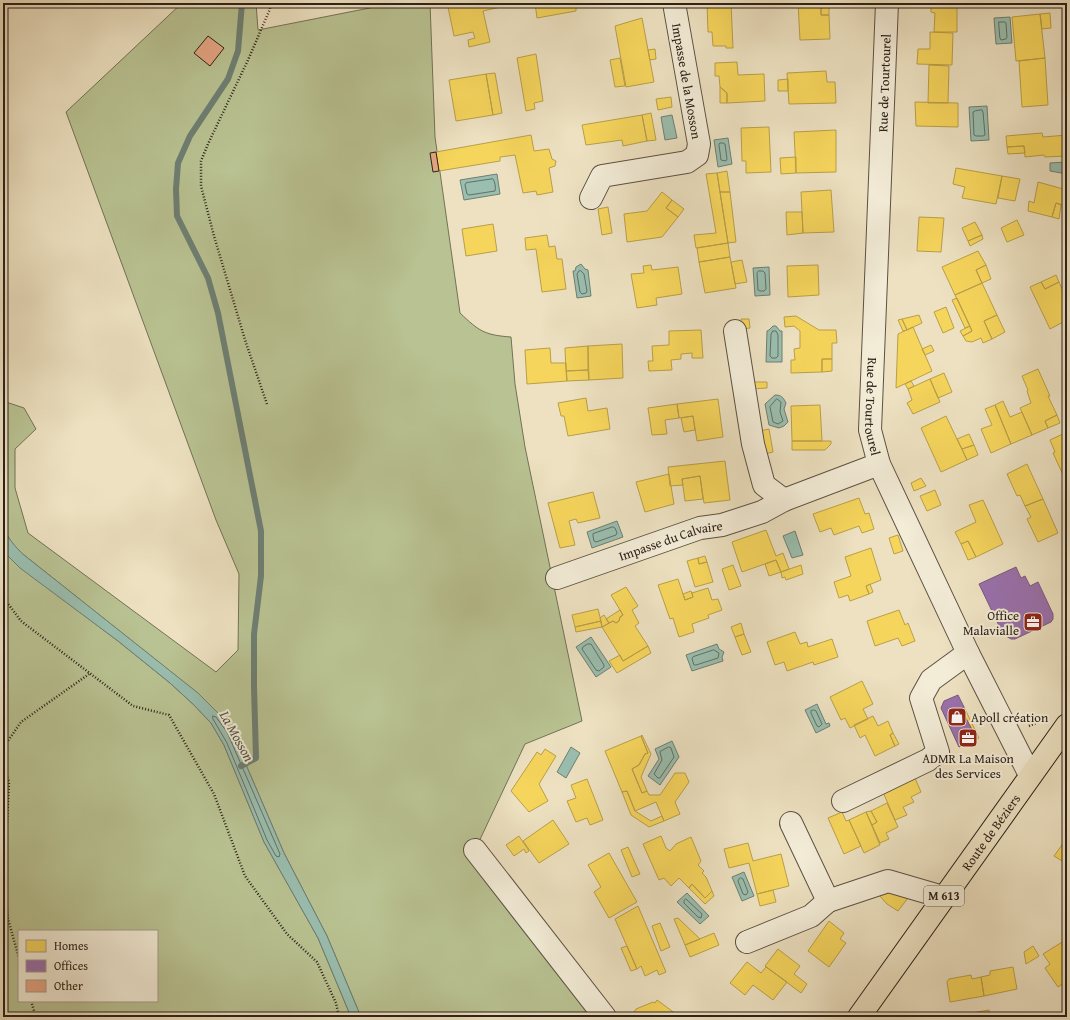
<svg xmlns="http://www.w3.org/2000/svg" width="1070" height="1020" viewBox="0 0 1070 1020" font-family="'Gentium Book Plus',serif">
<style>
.green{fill:#b9c292;stroke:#727256;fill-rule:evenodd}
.water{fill:#9abeaf;stroke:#6e7f73}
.homes{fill:#f6d55c;stroke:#b99f48}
.offices{fill:#9970ab;stroke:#78587f}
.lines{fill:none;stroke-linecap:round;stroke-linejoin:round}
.shore{stroke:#637064;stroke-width:1}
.stream{stroke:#6e7f73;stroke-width:6}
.building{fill:#e5a583;stroke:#2c2119}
.minor-casing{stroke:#5c5143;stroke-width:24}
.major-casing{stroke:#2c2119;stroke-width:24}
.path{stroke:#2c2119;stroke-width:2.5;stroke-dasharray:1 2;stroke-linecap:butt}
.minor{stroke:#f3ecd7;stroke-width:22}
.major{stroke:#ede1c1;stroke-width:22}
.labels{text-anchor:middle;stroke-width:4;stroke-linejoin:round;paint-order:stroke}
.shield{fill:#f3ecd7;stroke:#685e52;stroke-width:1}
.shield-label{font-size:12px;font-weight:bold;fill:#2c2119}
.street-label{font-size:13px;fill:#2c2119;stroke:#f3ecd7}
.poi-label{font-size:13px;fill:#2c2119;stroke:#f3ecd7;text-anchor:end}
.water-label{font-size:14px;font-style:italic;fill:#4d5046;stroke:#f3ecd7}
</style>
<rect width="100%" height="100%" fill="#ede1c1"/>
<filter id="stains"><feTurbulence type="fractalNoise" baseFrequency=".005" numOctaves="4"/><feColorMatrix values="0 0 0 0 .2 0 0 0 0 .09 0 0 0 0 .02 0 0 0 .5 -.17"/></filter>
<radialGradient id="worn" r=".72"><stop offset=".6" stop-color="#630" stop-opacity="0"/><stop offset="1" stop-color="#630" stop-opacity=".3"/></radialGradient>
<path class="green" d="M 182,3 L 256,3 L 258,30 L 395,3 L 430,3 L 435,137 L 460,313 C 479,331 484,335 511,337 L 515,384 L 525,447 L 582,721 L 525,744 L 475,850 L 593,1017 L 361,1017 L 327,936 L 284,853 L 231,730 L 219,714 L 200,695 L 24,555 L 16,548 L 5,533 L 3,526 L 3,490 L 6,466 L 3,451 L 3,401 L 24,408 L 36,429 L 15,449 L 15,488 L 28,533 L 216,672 L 238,650 L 239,574 L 216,520 L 66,112 Z
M 3,551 L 20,567 L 118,641 L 170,683 L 194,705 L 211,723 L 224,745 L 264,842 L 318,938 L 351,1017 L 3,1017 ZM 19,931 L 157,931 L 157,1001 L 19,1001 Z"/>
<path class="water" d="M 1010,17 L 1012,43 L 996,44 L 994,18 Z
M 987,106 L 989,140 L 971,141 L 969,107 Z
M 672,115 L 677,138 L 665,140 L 661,117 Z
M 728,138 L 732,164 L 718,167 L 714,140 Z
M 1067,162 L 1067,174 L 1050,171 L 1050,163 Z
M 497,174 L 500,194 L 464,200 L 460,180 Z
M 581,264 L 585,269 L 588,270 L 591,296 L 577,298 L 573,271 L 575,271 L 576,267 Z
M 769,267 L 770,295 L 755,296 L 753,268 Z
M 773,326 L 776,326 L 780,331 L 782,331 L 782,362 L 766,362 L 767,331 L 769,330 Z
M 775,395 C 781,395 783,397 786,403 L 784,409 L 788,422 L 784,426 L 779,428 L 769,425 L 765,404 Z
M 617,521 L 623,537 L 592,548 L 587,532 Z
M 3,526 C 7,537 15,547 24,555 L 198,693 L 219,714 L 231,730 L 284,853 L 327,936 L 361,1017 L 351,1017 L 318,938 L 264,842 L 224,745 L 211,723 L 194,705 L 170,683 L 118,641 L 20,568 L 3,551 Z
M 795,531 L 803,555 L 792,558 L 783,536 Z
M 591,637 L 611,667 L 596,677 L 576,647 Z
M 717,644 L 719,649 L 724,652 L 722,657 L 723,661 L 692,671 L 686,655 Z
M 817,704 L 826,724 L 829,723 L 830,726 L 816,733 L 805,710 Z
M 672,741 L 679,757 L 660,785 L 648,776 L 659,759 L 655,749 Z
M 571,747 L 580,753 L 566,778 L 557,772 Z
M 744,872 L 754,896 L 742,901 L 732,877 Z
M 687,893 L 709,916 L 700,924 L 677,902 Z"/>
<path class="homes" d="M 465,3 L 509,3 L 509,5 L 483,11 L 490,42 L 469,47 L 468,40 L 475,38 L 473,32 L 454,36 L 448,7 Z
M 535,3 L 594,3 L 576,7 L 576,11 L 537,18 Z
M 707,3 L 731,3 L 733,48 L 726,48 L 726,46 L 713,46 L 712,32 L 708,32 Z
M 798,3 L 821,3 L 821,15 L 829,15 L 830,39 L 800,40 Z
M 931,3 L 957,3 L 957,32 L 934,32 L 935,13 L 931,12 Z
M 829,7 L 829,15 L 821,15 L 821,8 Z
M 1050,13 L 1051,28 L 1042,29 L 1040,14 Z
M 1040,14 L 1045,58 L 1016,61 L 1012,17 Z
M 642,18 L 654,82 L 626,87 L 615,26 Z
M 930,32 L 953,33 L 952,65 L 917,64 L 918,49 L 930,49 Z
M 655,49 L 656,59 L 650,60 L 648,50 Z
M 536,54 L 543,101 L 534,103 L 535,109 L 526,111 L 517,58 Z
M 620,58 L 625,86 L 615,87 L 610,60 Z
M 1045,58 L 1048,105 L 1022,107 L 1019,61 Z
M 737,62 L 738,75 L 764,74 L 765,101 L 727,103 L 727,93 L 720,87 L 719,76 L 715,76 L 715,63 Z
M 929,65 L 949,66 L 948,103 L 928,103 Z
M 826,71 L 827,82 L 835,82 L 836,103 L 789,104 L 787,73 Z
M 495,73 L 502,113 L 493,115 L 486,74 Z
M 486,74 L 493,115 L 456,121 L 449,80 Z
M 788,79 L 788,91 L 778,91 L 778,80 Z
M 720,87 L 727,93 L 727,103 L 720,103 Z
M 671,97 L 672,107 L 658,110 L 656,99 Z
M 915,102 L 958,103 L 958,127 L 916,126 Z
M 651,113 L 656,140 L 647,141 L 642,115 Z
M 642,115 L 647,141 L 623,146 L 622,140 L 586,145 L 582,125 Z
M 769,127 L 771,172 L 746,173 L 746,161 L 742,161 L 741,128 Z
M 836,130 L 836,172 L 796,173 L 794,132 Z
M 1042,133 L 1043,137 L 1067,135 L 1067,156 L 1045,157 L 1044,155 L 1025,157 L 1024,146 L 1007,147 L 1006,136 Z
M 531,135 L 534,151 L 549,149 L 552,159 L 556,161 L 555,166 L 549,168 L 553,192 L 537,195 L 536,191 L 523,193 L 515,155 L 500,157 L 500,161 L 439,171 L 436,152 Z
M 1024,146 L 1025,153 L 1008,154 L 1007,147 Z
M 796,157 L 796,173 L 781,174 L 780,158 Z
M 956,168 L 1002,176 L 996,204 L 962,198 L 965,187 L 953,184 Z
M 727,171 L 730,192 L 720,192 L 717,173 Z
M 717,173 L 728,243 L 696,248 L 694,235 L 716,233 L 706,174 Z
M 1002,176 L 1020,179 L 1015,201 L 998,198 Z
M 1038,182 L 1067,190 L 1067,206 L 1056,203 L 1052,217 L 1028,211 L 1029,201 L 1034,203 Z
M 831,190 L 834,232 L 803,233 L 801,192 Z
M 662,192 L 672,200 L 666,208 L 678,217 L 662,237 L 627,242 L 624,214 L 647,211 Z
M 720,192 L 730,192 L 736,242 L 728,243 Z
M 672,200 L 684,209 L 678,217 L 666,208 Z
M 1056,203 L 1061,205 L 1059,219 L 1052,217 Z
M 608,207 L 612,233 L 602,235 L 598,209 Z
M 786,212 L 802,212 L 803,233 L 787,235 Z
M 919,217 L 944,218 L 941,252 L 917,251 Z
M 1017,220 L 1024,235 L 1007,242 L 1001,228 Z
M 975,222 L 982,235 L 968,241 L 962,228 Z
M 493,224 L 497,251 L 466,256 L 462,229 Z
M 547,235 L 549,247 L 555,246 L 557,259 L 562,259 L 566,289 L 542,292 L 536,249 L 526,250 L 525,238 Z
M 982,235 L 983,239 L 970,246 L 968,241 Z
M 728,243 L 730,257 L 699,262 L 697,248 Z
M 978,251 L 986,265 L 976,270 L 982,283 L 955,295 L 942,267 Z
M 730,257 L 736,288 L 705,293 L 699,262 Z
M 742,260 L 747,282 L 735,284 L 731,262 Z
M 651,265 L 652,270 L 678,267 L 682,294 L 656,298 L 657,305 L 637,308 L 631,274 L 644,273 L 643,266 Z
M 818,265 L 819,295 L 788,297 L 787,266 Z
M 986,265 L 991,279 L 982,283 L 976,270 Z
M 1056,275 L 1059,282 L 1045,289 L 1041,282 Z
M 1041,282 L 1045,289 L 1059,282 L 1067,300 L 1067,320 L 1050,329 L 1030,287 Z
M 982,283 L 997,315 L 984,321 L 992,339 L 983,343 L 981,338 L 972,342 L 966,341 L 963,336 L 972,331 L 955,295 Z
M 957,298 L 970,326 L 965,328 L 952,300 Z
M 946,307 L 954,328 L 943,333 L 934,312 Z
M 919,315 L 922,323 L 907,330 L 902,319 Z
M 997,315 L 1005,332 L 992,339 L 984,321 Z
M 796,316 L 819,330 L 836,330 L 837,343 L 832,343 L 832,359 L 822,359 L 822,372 L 791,373 L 791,360 L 795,360 L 794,349 L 800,348 L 800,331 L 794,326 L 785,327 L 784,317 Z
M 741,319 L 749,319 L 750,328 L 742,329 Z
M 902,319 L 907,330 L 903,331 L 898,320 Z
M 970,326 L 972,331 L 963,336 L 960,331 Z
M 913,327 L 932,371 L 896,388 L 898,334 Z
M 701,330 L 703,358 L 692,358 L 692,353 L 681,354 L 681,359 L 671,360 L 672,370 L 649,371 L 648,361 L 653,361 L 652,346 L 669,345 L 669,331 Z
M 622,344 L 623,378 L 589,380 L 588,346 Z
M 931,345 L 934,351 L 925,355 L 922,349 Z
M 588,346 L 588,370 L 566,371 L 565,348 Z
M 550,348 L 551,363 L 566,363 L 567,381 L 527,384 L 525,350 Z
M 822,359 L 832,359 L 832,371 L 822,372 Z
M 1038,369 L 1050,396 L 1048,396 L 1057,415 L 1045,421 L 1048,428 L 1032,435 L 1020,408 L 1031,403 L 1027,391 L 1028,390 L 1022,376 Z
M 588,370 L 589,380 L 567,381 L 566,371 Z
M 944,373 L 952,392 L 938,398 L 930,379 Z
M 930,379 L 940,402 L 913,414 L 907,403 L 912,400 L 908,389 Z
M 911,381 L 914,386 L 908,389 L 905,384 Z
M 751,382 L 767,382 L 767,388 L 752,389 Z
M 586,398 L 588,411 L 607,408 L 610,429 L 568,436 L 564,416 L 561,416 L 558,403 Z
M 718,399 L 723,437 L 697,441 L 693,416 L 679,418 L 677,404 Z
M 1003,401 L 1010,417 L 1022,412 L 1032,435 L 1011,444 L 995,405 Z
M 677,404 L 679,418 L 665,420 L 667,434 L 652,435 L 648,408 Z
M 820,405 L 822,441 L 792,441 L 791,406 Z
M 995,405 L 1011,444 L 991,453 L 981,429 L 992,425 L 985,409 Z
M 1057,415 L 1060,423 L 1048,428 L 1045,421 Z
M 693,416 L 695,430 L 684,432 L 681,418 Z
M 946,416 L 967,460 L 941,472 L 921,428 Z
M 769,429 L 773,452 L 765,454 L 760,431 Z
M 1065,433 L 1067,437 L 1067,475 L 1064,477 L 1053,453 L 1055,452 L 1050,440 Z
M 969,434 L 974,445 L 962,449 L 957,439 Z
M 792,441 L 831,441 L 831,444 L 825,450 L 792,450 Z
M 974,445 L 978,455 L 967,460 L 962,449 Z
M 725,461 L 730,500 L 704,503 L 700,476 L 682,479 L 683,485 L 670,486 L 668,467 Z
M 1027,464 L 1043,499 L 1025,506 L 1020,495 L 1017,496 L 1007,474 Z
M 669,474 L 674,504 L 645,512 L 636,482 Z
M 700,476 L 703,499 L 685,501 L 682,479 Z
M 921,478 L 926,486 L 914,491 L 911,483 Z
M 935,490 L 941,505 L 927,511 L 920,496 Z
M 593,492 L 600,518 L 578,523 L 576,519 L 569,521 L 575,545 L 560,548 L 548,503 Z
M 859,498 L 865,514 L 869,513 L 874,529 L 862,533 L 859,526 L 834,535 L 831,528 L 820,532 L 813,514 Z
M 1043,499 L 1058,533 L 1038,542 L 1027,519 L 1031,517 L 1025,506 Z
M 983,500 L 1003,544 L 976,557 L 968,541 L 961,544 L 955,532 L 976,522 L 969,505 Z
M 766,530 L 776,556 L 783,553 L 789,569 L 781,572 L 776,560 L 742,572 L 732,542 Z
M 898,535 L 903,551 L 894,554 L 889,538 Z
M 968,541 L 976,557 L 968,560 L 961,544 Z
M 871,548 L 881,580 L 866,586 L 869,594 L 850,601 L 848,595 L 839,598 L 834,582 L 851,576 L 845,557 Z
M 705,556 L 707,562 L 699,564 L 698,558 Z
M 698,558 L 699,564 L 707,562 L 713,582 L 695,587 L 687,561 Z
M 776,560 L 781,572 L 769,576 L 765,564 Z
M 733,565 L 741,586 L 729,590 L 722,569 Z
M 801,565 L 803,574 L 786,580 L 785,577 L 782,578 L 781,572 Z
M 678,579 L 685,600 L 693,597 L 692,593 L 708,588 L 712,600 L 718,599 L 722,610 L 708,615 L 709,618 L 692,624 L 694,632 L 679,637 L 673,618 L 670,619 L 658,585 Z
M 870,584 L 873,592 L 869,594 L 866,586 Z
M 626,587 L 638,606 L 632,610 L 639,623 L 635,626 L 648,646 L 623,661 L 602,627 L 613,621 L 616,623 L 619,621 L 620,617 L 623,615 L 611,595 Z
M 691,591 L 693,597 L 685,600 L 683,594 Z
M 598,609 L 601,621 L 575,627 L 572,615 Z
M 620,610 L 623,615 L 620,617 L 619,621 L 616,623 L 613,621 L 609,623 L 606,619 Z
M 899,610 L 905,625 L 908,623 L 915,641 L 902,646 L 898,638 L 875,646 L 867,621 Z
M 604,615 L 609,623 L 602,627 L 600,618 Z
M 601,621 L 602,627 L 576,632 L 575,627 Z
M 741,623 L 744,634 L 735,637 L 731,627 Z
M 795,632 L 800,644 L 807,642 L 808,647 L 832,639 L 838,657 L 814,665 L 813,662 L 787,671 L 784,662 L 775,665 L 767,642 Z
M 744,634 L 751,652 L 742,655 L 735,637 Z
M 648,646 L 651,653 L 617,673 L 609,661 L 620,655 L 623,661 Z
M 862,681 L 873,704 L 863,709 L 868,719 L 850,728 L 845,718 L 841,720 L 830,697 Z
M 964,707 L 979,738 L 977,739 L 961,709 Z
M 873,716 L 878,726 L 888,721 L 893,733 L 890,735 L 895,746 L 875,756 L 865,735 L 860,738 L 854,725 Z
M 893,733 L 899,744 L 895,746 L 890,735 Z
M 642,735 L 651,754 L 641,777 L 647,791 L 642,793 L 632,769 L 639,765 L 645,754 L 648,753 L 641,736 Z
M 641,736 L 648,753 L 645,754 L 639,765 L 632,769 L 642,793 L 647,791 L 649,795 L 660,795 L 675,773 L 685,773 L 689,782 L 675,802 L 680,814 L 664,821 L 656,802 L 635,811 L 627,791 L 622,792 L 605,751 Z
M 545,749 L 556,756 L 539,784 L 548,801 L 529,812 L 511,791 L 537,752 L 541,755 Z
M 915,778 L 921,792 L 911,797 L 914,802 L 903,807 L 907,815 L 895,820 L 883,792 Z
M 587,779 L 603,820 L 590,825 L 587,818 L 576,822 L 567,801 L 576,798 L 571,785 Z
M 627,791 L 635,811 L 651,821 L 662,816 L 664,821 L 649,827 L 631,815 L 622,792 Z
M 887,803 L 898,827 L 886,833 L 889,839 L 880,843 L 872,825 L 877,822 L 871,811 Z
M 871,811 L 877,822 L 872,825 L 866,812 Z
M 842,812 L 846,821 L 849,820 L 861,846 L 844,854 L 828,818 Z
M 866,812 L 880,845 L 864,853 L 849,820 Z
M 553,820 L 569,844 L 539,863 L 523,841 Z
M 519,836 L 529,851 L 526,853 L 524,849 L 514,856 L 506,845 Z
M 661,836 L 666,848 L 670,851 L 676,844 L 691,837 L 701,861 L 698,865 L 704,871 L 702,873 L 706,877 L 712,891 L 705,898 L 692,884 L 689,888 L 679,878 L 671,886 L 664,878 L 659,880 L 643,844 Z
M 1067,838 L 1067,864 L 1054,856 Z
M 748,843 L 753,861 L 781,854 L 789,886 L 757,894 L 749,863 L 729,868 L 724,849 Z
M 628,847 L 640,874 L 632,877 L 621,850 Z
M 609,853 L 637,902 L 609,918 L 594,892 L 601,887 L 588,865 Z
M 692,884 L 705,898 L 712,891 L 714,896 L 705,904 L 689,888 Z
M 892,887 L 908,898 L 898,911 L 887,904 L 878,894 Z
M 773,890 L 776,902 L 760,906 L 757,894 Z
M 638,906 L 666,972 L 659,975 L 657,970 L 645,976 L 641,966 L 637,969 L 615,919 Z
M 678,918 L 700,939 L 685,945 L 674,919 Z
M 829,921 L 844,933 L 840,939 L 846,943 L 829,967 L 808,951 Z
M 660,923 L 670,947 L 661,951 L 652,926 Z
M 714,933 L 719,945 L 690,957 L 685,945 Z
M 1067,939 L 1067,981 L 1058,987 L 1045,968 L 1050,964 L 1043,954 Z
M 627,946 L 637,969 L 631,971 L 621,948 Z
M 1033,946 L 1039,956 L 1026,964 L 1024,952 Z
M 778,949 L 800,966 L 794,974 L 807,984 L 801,993 L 765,966 Z
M 747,962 L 761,973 L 766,967 L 787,982 L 773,1000 L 753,985 L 745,995 L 730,983 Z
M 1013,967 L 1017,989 L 984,996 L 981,977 L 990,975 L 990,971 Z
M 971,975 L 972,979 L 981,977 L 984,996 L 950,1002 L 947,982 L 949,979 Z
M 657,1000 L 680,1017 L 641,1017 L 634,1012 L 636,1009 L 653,1002 L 655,1003 Z
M 989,1010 L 990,1017 L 973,1017 L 972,1013 Z"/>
<path class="offices" d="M 1016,567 L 1021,578 L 1025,576 L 1030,586 L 1038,582 L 1053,614 L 1053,619 L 1051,622 L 1015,639 L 1011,639 L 1003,634 L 979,584 Z
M 958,695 L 964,707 L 961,709 L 977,739 L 959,747 L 941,708 L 944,701 Z"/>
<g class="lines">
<path class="shore" d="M 999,22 L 1005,22 L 1006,23 L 1007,37 L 1006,39 L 1001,40 L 1000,38 Z
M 982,110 L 983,112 L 985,135 L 983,136 L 976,136 L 974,135 L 973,112 L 975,111 Z
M 720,143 L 723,143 L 725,144 L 727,159 L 726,161 L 721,160 L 719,145 Z
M 493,179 C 495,181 496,188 495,191 L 469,195 L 467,194 L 465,185 L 466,183 Z
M 581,271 L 584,274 L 587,291 L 586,293 L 582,294 L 580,292 L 577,274 L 579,271 Z
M 759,271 L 763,271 L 765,273 L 766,289 L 764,291 L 760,291 L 758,290 L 757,273 Z
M 773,331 L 776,331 L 778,335 L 778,356 L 776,358 L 772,358 L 770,356 L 771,335 Z
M 777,399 L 781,402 L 780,412 L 783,421 L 778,424 L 773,422 L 770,407 Z
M 613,527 L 615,528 L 617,533 L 616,535 L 596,542 L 594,541 L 593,536 L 593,534 Z
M 588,644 L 591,644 L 604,665 L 604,667 L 599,671 L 596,670 L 582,649 L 583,647 Z
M 714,650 L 719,653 L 718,658 L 696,665 L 694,665 L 692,659 L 693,657 Z
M 814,710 L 816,711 L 822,724 L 819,727 L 817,726 L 811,713 L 811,711 Z
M 213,716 L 216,717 L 227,732 L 280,854 L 279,857 L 276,856 L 267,840 L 227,743 L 213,719 Z
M 669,747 L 671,748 L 674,757 L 660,778 L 658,778 L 654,774 L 662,760 L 660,752 Z
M 741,878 L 743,879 L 748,892 L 746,895 L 743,894 L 738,881 L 739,879 Z
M 686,899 L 702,914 L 701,918 L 698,917 L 684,903 L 684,901 Z"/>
<path class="stream" d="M 241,766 L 256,758 L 254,687 L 254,634 L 261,576 L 261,531 L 218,313 L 208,278 L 177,216 L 176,189 L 178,163 L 190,136 L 228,79 L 238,51 L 242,3"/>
</g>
<path class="building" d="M 208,36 L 224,48 L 210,66 L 194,53 Z
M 436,152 L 439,171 L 433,172 L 430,153 Z"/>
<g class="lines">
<defs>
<g id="minor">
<path id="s1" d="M 887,3 L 870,430 L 879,464 L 968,653 L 1030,775"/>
<path d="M 591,198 L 602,176 L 687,162 L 697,155 L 699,144 L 674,3"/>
<path d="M 735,331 L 753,444 L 764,485 L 784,500"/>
<path id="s2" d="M 557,578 L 700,528 L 722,525 L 762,512 L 784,500 L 879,464"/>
<path d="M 843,801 L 928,760 L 938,752 L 921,698 L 931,680 L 968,653"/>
<path d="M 791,823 L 828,901 L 888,881 L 943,897"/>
<path d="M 475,850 L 605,1017"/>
<path d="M 747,942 L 811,916 L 828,901"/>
</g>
<g id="major">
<path id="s3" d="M 859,1017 L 1067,725"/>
</g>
</defs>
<use href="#minor" class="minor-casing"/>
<use href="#major" class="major-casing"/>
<path class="path" d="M 267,404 L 246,343 L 214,236 L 201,186 L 201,161 L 208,144 L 248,60 L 270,9 L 270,3
M 3,597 L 21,621 L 133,706 L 169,715 L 214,794 L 245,876 L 287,934 L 317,962 L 336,1003 L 339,1017
M 1029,726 L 1043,720
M 3,748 L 21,722 L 89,674
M 3,766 L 9,782 L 4,881 L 8,919 L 19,958
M 31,1001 L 36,1017"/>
<use href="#minor" class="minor"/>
<use href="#major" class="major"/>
</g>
<defs>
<symbol id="office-square" viewBox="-11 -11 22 22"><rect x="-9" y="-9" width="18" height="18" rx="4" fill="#8f2418" stroke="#f3ecd7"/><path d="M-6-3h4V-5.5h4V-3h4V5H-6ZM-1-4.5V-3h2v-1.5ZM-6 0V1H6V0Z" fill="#fff"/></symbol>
<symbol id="shop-square" viewBox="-11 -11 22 22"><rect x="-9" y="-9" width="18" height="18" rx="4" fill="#8f2418" stroke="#f3ecd7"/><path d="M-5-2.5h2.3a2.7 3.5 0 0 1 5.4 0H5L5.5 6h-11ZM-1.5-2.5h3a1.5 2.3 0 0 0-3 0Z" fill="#fff"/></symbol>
</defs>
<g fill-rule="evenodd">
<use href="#office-square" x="1022" y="611" width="22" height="22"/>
<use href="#shop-square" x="946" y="706" width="22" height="22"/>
<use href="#office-square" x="957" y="727" width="22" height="22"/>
</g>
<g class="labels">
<rect class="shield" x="924" y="886" width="40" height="20" rx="3"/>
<g class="shield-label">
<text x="944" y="900">M 613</text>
</g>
<g class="street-label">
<text transform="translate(687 81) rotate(80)" y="5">Impasse de la Mosson</text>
<text transform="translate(884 83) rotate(-88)" y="5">Rue de Tourtourel</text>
<text dy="5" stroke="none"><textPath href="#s1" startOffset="404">Rue de Tourtourel</textPath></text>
<text dy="5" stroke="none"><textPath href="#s2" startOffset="120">Impasse du Calvaire</textPath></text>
<text dy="5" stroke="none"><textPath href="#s3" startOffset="227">Route de Béziers</textPath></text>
</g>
<g class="poi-label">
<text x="1019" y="620">Office<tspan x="1019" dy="15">Malavialle</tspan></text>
<text x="971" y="722" text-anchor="start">Apoll création</text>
<text x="968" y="763" text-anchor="middle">ADMR La Maison<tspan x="968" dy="15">des Services</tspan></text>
</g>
<g class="water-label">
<text transform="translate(237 736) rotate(61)" y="5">La Mosson</text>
</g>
</g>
<rect width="1070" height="1020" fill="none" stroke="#ede1c1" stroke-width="16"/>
<rect x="4" y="4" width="1062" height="1012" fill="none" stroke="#2c2119" stroke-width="2"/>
<rect x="8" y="8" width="1054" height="1004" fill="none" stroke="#2c2119"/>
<rect x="18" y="930" width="140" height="72" fill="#f3ecd7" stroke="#a39b8b"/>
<rect x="26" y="940" width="20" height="12" fill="#f6d55c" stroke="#a39b8b"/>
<text x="54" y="950" font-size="12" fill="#2c2119">Homes</text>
<rect x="26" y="960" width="20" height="12" fill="#9970ab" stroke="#a39b8b"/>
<text x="54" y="970" font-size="12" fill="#2c2119">Offices</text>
<rect x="26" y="980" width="20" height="12" fill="#e5a583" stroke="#a39b8b"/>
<text x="54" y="990" font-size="12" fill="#2c2119">Other</text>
<rect width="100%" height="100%" filter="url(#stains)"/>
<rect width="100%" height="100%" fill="url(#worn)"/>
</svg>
